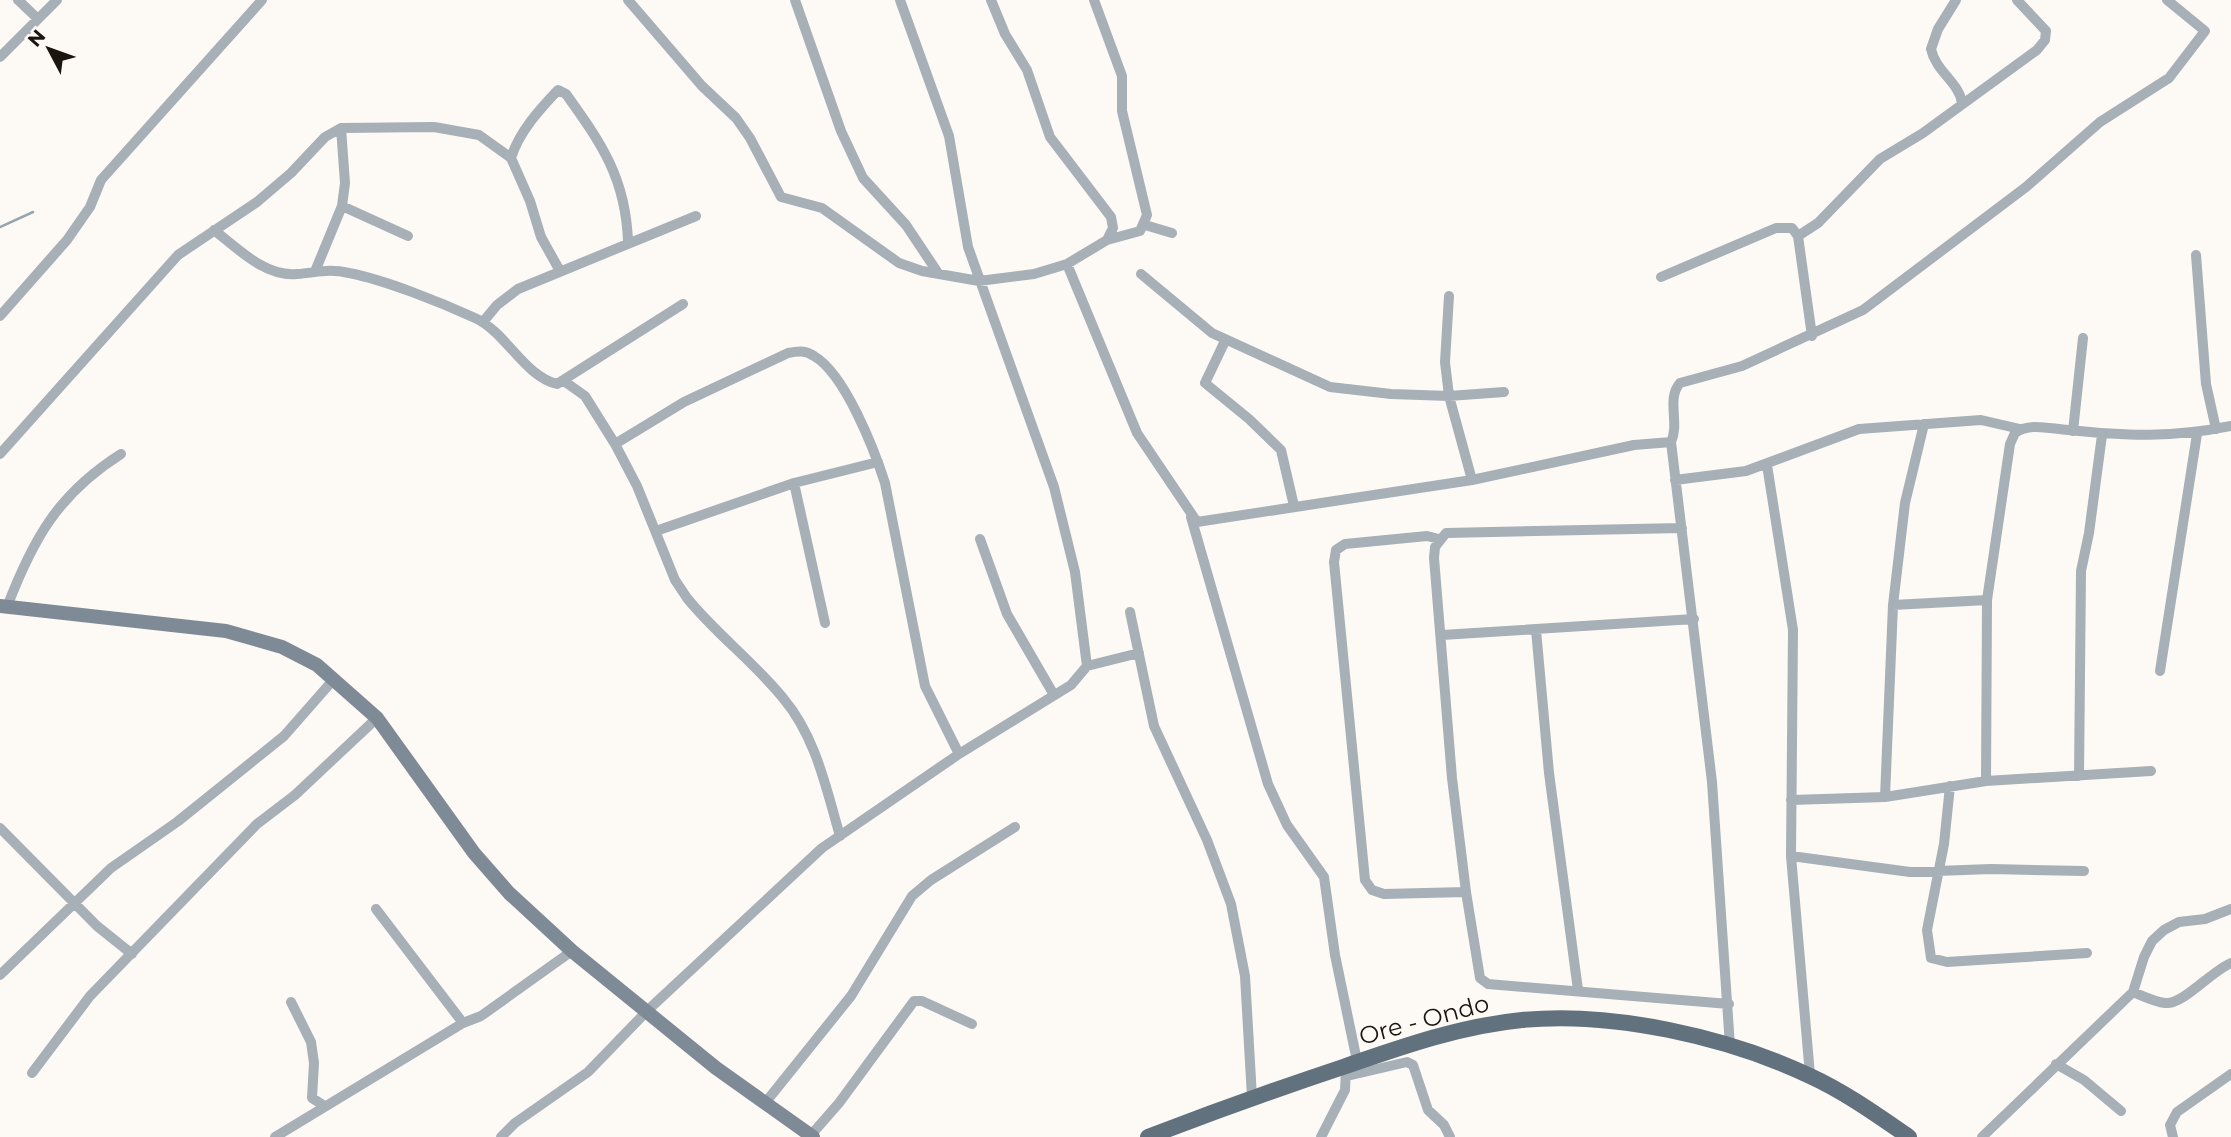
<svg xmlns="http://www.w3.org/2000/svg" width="2231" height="1137" viewBox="0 0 2231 1137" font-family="Montserrat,sans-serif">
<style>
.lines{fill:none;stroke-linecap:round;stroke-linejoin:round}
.stream{stroke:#96a6b0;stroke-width:2.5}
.street{stroke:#a7afb7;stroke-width:10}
.secondary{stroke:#7e8b96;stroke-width:14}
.primary{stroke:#62717e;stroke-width:16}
.labels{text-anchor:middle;stroke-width:5;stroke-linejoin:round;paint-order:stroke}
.street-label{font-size:24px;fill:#1a150e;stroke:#fdfaf6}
</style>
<rect width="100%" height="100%" fill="#fdfaf6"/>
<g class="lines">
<path class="stream" d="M 0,227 L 33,212"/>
<path class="street" d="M 18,0 L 38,19
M 628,0 L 702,86 L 736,118 L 750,138 L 781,197 L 822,208 L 899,263 L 922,271 L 979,281 L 1034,274 L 1067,264 L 1107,240 L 1140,231 L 1147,215 L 1122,111 L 1122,76 L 1094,0
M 795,0 L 841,131 L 863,178 L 906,225 L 938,273
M 991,0 L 1005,34 L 1027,70 L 1050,137 L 1111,217 L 1113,228 L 1107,240
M 1956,0 L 1938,29 L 1931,49 C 1936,72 1959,82 1962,103
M 0,57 L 57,0
M 511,158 C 519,132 539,110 558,90 L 566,94 C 601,143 626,178 628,242
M 342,206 L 408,236
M 1145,225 L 1172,233
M 214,230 C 237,248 265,277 297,274 C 316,273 327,268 349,273 C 385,280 440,302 475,318 C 506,332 524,376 557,384 L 683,304
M 1798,236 L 1818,223 L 1880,159 L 1923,133 L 2037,50 L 2045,40 L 2046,31 L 2017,0
M 2196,255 L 2206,384 L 2216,429
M 1067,264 L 1137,433 L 1197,522 L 1472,480 L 1634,445 L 1671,442 C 1680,423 1666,399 1680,383 L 1742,366 L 1863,310 L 2026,187 L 2100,122 L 2169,78 L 2205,31 L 2167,0
M 316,269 L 342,206 L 345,183 L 341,128
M 1141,274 L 1212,333 L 1330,387 L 1391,394 L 1449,396 L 1504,392
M 1661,277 L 1776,228 L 1792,228 L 1798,236 L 1812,336
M 1449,296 L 1445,362 L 1449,396 L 1472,480
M 0,316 L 67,240 L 90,207 L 101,180 L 262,0
M 483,322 L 497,305 L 518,289 L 696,216
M 1225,341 L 1205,383 L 1249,419 L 1281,450 L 1294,506
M 564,381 L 585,396 L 615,444 L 637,486 L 675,580 L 687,598 C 716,634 754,662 783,698 C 816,737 826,788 840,836
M 2073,431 L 2083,338
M 1671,442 L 1712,782 L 1730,1046
M 615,444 L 684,402 L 788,353 C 798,351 805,350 814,356 C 845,374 874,449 885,483 L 925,686 L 959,754
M 0,454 L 178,255 L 257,202 L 291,173 L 325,137 L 341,128 L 434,127 L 479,135 L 511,158 L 530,201 L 541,237 L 560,271
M 1767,465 L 1793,630 L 1791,856 L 1810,1075
M 1675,480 L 1746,471 L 1859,429 L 1981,420 L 2020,429
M 794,483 L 825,623
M 1191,517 L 1268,784 L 1287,825 L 1324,877 L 1335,955 L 1357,1061
M 1682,528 L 1446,533 L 1435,547 L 1434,558 L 1452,778 L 1466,892 L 1480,978 L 1488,984 L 1729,1004
M 656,531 L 794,483 L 878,462
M 980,539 L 1007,614 L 1054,695
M 1439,539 L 1427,536 L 1345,544 L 1336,550 L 1334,562 L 1365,880 L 1372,890 L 1384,894 L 1466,892
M 1893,605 L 1987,600
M 7,607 C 33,539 58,494 121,454
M 1130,612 L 1154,726 L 1207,840 L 1231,904 L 1245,976 L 1252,1097
M 1536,630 L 1549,773 L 1578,990
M 1442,635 L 1694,619
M 1087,666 L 1139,653
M 2160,671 L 2197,434
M 2079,776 L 2081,571 L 2089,533 L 2102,435
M 1986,781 L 1987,600 L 2010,444 L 2015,433 C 2029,422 2051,429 2068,430 C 2126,436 2173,438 2231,426
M 1950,786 L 1944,844 L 1927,930 L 1931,958 L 1947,962 L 2087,953
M 1885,797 L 1893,605 L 1905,503 L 1924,424
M 1791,800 L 1885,797 L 1986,781 L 2151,771
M 0,828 L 97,926 L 132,954
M 1791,856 L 1910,872 L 1991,869 L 2084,871
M 376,909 L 463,1023
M 0,975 L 111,868 L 177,822 L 284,736 L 334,679
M 2133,992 C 2143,996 2155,1002 2165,1003 C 2183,1005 2210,972 2231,963
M 291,1002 L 311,1042 L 314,1063 L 312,1098 L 323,1105
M 2056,1064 L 2084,1080 L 2121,1111
M 32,1073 L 90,996 L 257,824 L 295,795 L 377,718
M 1347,1076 L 1407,1062 L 1413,1065 L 1428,1110 L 1444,1125 L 1450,1137
M 765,1103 L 851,996 L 912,896 L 931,880 L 1015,827
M 811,1135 L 839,1103 L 914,1001 L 922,1001 L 972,1024
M 275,1137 L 463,1023 L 481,1016 L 572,951
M 501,1137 L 515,1123 L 588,1072 L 648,1010 L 822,848 L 959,754 L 1071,685 L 1087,666 L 1075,572 L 1054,487 L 968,247 L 949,136 L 900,0
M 1321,1137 L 1345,1090 L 1346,1069
M 1982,1137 L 2133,992 L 2144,957 L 2152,941 L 2164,930 L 2179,922 L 2205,919 L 2231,909
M 2173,1137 L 2170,1125 L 2177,1112 L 2231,1074"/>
<path class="secondary" d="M 0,606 L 226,631 L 282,647 L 317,665 L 377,718 L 474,853 L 509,893 L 572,951 L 716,1068 L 813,1137"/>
<path class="primary" d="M 1148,1137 C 1213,1112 1277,1089 1343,1067 C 1401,1047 1460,1026 1522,1020 C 1612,1011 1728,1037 1810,1076 C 1845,1092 1877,1115 1909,1137"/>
</g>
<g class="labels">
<g class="street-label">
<text transform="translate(1424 1020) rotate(-15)" y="8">Ore - Ondo</text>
</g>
</g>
<g transform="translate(49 49) rotate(311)" stroke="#fdfaf6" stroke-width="5" paint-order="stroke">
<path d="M0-5L12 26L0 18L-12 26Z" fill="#1a150e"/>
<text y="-10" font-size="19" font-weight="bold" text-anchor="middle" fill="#1a150e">N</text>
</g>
</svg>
